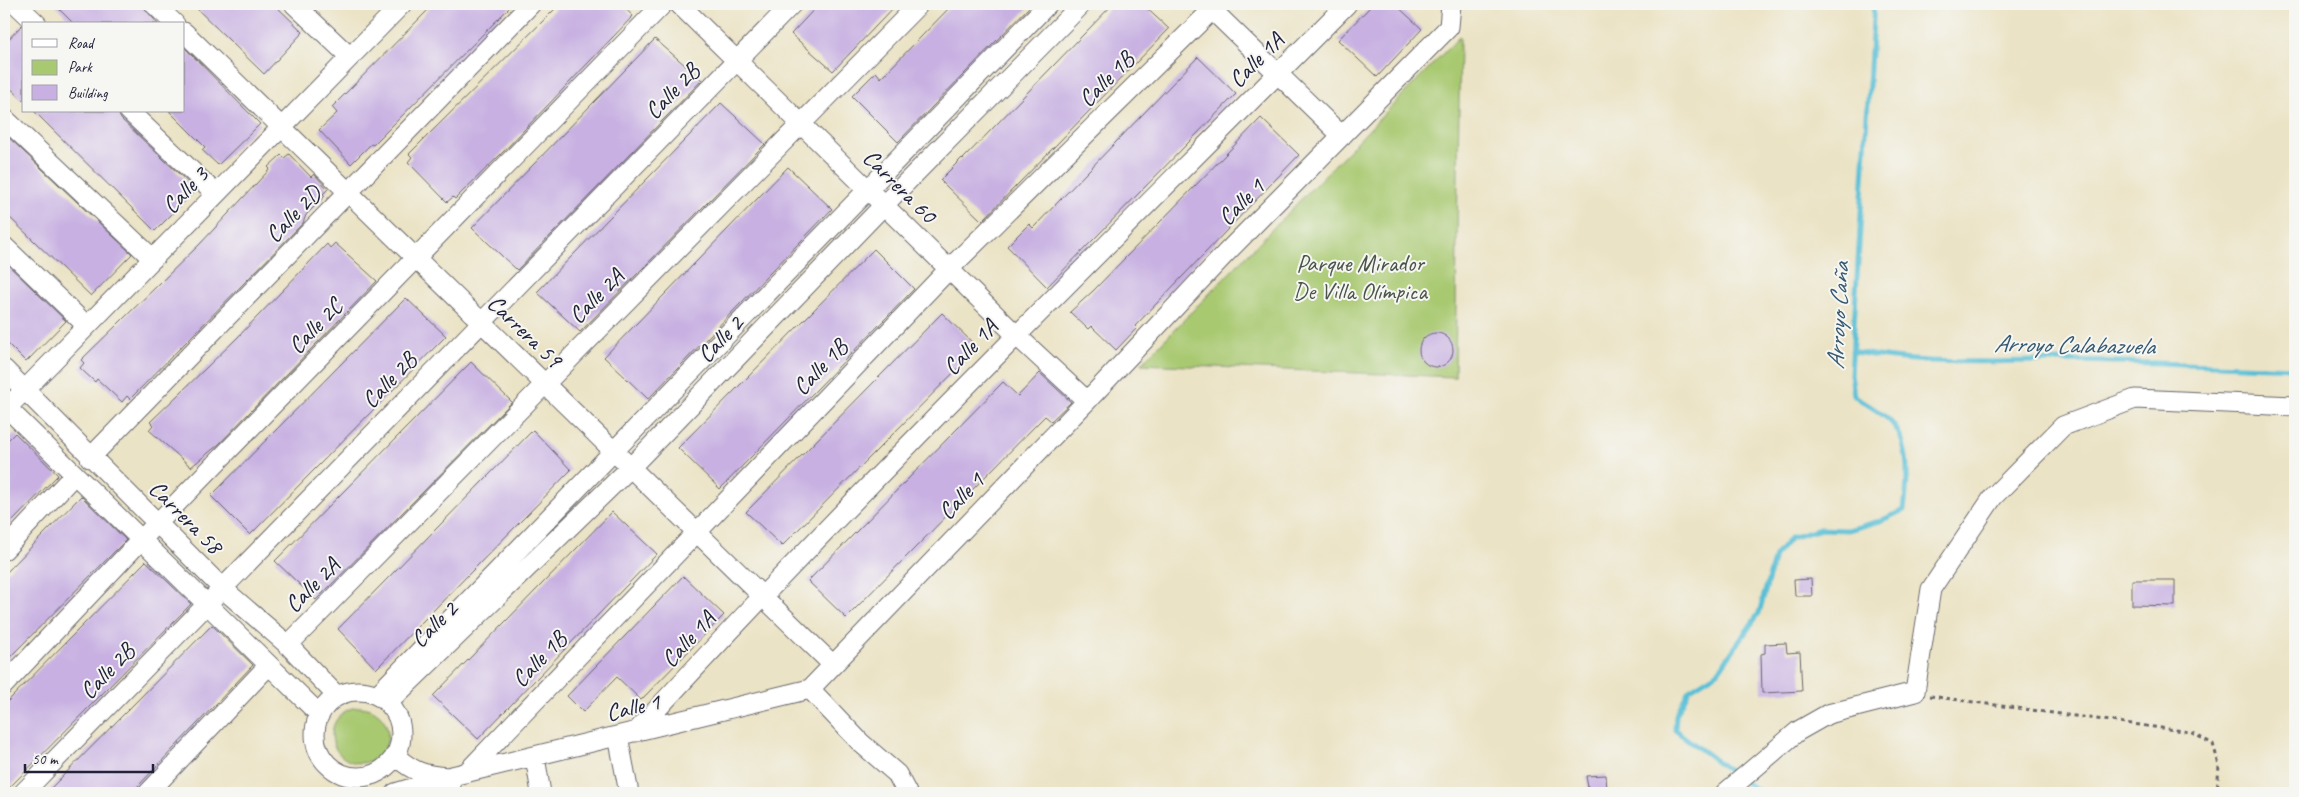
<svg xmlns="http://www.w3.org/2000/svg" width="2299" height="797" viewBox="0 0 2299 797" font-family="Caveat,sans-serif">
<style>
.green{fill:#a9c971;stroke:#667656}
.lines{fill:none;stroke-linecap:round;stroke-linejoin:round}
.stream{stroke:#58bfd6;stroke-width:5}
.building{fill:#c8b1e2}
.minor-casing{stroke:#68666b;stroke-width:21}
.path{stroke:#68666b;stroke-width:3;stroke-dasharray:4 4;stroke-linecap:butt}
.minor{stroke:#fff;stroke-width:19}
.labels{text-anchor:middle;stroke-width:4;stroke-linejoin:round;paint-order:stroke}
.street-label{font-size:24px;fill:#22223b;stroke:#f6f6f2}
.park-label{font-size:24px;fill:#4a544b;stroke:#f6f6f2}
.water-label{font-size:25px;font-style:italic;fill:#355971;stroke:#f6f6f2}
</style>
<rect width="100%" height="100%" fill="#f6f6f2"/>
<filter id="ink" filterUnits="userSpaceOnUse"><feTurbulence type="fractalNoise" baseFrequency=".02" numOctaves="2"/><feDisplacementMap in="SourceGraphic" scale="10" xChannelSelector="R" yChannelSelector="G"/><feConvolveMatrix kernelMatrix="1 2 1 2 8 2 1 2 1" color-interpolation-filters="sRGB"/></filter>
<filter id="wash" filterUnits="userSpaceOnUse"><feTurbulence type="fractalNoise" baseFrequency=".0096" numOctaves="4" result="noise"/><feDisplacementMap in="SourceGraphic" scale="20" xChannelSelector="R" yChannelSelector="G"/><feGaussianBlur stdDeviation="1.12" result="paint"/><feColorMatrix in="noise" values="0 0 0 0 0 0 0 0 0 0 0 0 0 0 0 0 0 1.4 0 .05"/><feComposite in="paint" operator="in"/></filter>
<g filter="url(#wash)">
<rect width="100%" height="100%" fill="#ebe3c5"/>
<path class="green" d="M 1460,36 L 1455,377 L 1141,364 Z
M332 735a28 28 0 1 1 56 0a28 28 0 1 1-56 0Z"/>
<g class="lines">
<path class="stream" d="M 1852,351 C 1915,366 1981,361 2045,361 C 2128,361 2212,365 2295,368
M 1738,777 L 1675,730 L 1676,715 L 1689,690 L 1718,672 L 1759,613 L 1775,556 L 1790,538 L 1821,529 L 1848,530 L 1880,521 L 1904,510 C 1908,482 1912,442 1889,420 C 1880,411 1865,404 1854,395 L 1851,374 L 1874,4
M 1745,782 L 1762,793"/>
</g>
<g id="blocks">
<path class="building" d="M 54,4 L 141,4 L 158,24 L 74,24 Z
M 192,4 L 274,4 L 303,32 L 264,74 Z
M 434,4 L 513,4 L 373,145 L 371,144 L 351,164 L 319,130 L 337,113 L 332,107 Z
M 560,4 L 620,4 L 633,16 L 503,152 L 455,199 L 453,197 L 447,202 L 408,162 L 412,157 L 409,154 Z
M 819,4 L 897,4 L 833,71 L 791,34 Z
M 953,4 L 1032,4 L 898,142 L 852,96 L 876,72 L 881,78 Z
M 1113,4 L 1142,4 L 1169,29 L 982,221 L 940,180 L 962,158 L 963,159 Z
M 1373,4 L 1395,4 L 1422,29 L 1377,77 L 1338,40 Z
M 22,25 L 24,27 L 24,101 L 4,82 L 4,44 Z
M 655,39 L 702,80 L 517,270 L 472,228 Z
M 184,47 L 260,124 L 218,165 L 202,150 L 205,147 L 169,111 L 184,111 Z
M 1198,57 L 1236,94 L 1047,287 L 1007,246 L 1029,224 L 1033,228 Z
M 721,103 L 765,144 L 580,332 L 537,292 Z
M 34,111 L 117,111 L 121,119 L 196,190 L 155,231 Z
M 1261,118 L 1299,155 L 1135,326 L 1137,328 L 1116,350 L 1091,326 L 1088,329 L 1070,312 L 1093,291 Z
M 4,133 L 132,254 L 91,296 L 4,212 Z
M 289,154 L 311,177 L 314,174 L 328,189 L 323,194 L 325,196 L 306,215 L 303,223 L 130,399 L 127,396 L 122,402 L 97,379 L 95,382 L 80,368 L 84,363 L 81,360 L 200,244 L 270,169 L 268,167 L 281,155 L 284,158 Z
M 788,167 L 832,209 L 648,399 L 604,357 Z
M 335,243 L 377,281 L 218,445 L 191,467 L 149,430 L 153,425 L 150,422 L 236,339 L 327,244 L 330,248 Z
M 874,249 L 914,289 L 720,489 L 678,448 Z
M 4,261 L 66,321 L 26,362 L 4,340 Z
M 406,298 L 446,336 L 250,535 L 211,496 Z
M 942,313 L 978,348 L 782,546 L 746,512 Z
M1419 350a17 17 0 1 1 34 0a17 17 0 1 1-34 0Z
M 471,362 L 512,402 L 316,600 L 275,561 Z
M 1040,373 L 1071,402 L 1051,421 L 1045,416 L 846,618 L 808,581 L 1003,382 L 1018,396 Z
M 533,430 L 571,470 L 376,669 L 338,629 Z
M 15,433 L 58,475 L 4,530 L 4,444 Z
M 81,496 L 126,540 L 4,663 L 4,575 Z
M 612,512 L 657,554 L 478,739 L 433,696 Z
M 146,561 L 191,604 L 4,793 L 4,705 Z
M 683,576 L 724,615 L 641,700 L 617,677 L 583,712 L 567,696 Z
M 1811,579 L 1812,596 L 1795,596 L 1794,580 Z
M 2132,580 L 2175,580 L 2175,606 L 2132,605 Z
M 212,625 L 253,665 L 138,786 L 131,793 L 46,793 Z
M 1786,643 L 1787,653 L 1800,652 L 1802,691 L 1762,693 L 1761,654 L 1765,653 L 1765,644 Z
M 1606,775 L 1607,793 L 1589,793 L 1586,776 Z"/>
</g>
</g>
<g filter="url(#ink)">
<use href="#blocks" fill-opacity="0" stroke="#68666b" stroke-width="1"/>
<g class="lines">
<defs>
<path id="minor" d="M 16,4 L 37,24
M 154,4 L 175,24
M 294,4 L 350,57
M 679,4 L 1016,335 L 1087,401
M 1206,4 L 1342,136
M 184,32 L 833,665
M 129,111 L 216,194
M 4,118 L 153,259
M 4,246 L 87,326
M 4,369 L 222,588 L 288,645 L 337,696
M 4,405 L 319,714
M 4,411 L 402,4
M 90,458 L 531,4
M 4,550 L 74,475
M 288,645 L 919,4
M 4,685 L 141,540 L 663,4
M 810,689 L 861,743 L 897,774 L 907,793
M315 734a43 43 0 1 1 86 0a43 43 0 1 1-86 0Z
M 377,695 L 1048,4
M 388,703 L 630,468 L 884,205 L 1082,4
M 636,732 C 865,482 1108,245 1347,4
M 618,736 L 629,793
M 395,756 C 414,772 423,775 448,777 L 810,689 L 1087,401 L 1225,254 L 1449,27 L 1451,4
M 535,757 L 541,793
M 466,773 L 949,269 L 1218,4
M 23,793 L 792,4
M 148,793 L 269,665
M 395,793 L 448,777 L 452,793
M 1725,793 L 1798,731 L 1828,714 L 1915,692 L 1931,589 L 1993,497 L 2063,426 L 2135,399 L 2295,406"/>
</defs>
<use href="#minor" class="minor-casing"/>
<path class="path" d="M 1930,696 L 2190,732 L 2213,744 L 2219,765 L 2217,793"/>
<use href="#minor" class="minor"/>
</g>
</g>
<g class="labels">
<g class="street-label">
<text transform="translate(1256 60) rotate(-45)" y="8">Calle 1A</text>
<text transform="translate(1106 79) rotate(-45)" y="8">Calle 1B</text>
<text transform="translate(672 91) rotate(-46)" y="8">Calle 2B</text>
<text transform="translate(900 186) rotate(45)" y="8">Carrera 60</text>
<text transform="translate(185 190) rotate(-46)" y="8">Calle 3</text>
<text transform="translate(1241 202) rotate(-45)" y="8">Calle 1</text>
<text transform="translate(293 214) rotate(-46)" y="8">Calle 2D</text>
<text transform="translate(596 296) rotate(-45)" y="8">Calle 2A</text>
<text transform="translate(315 326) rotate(-46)" y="8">Calle 2C</text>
<text transform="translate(525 331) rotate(44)" y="8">Carrera 59</text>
<text transform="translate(720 339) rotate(-46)" y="8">Calle 2</text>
<text transform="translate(970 347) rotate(-46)" y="8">Calle 1A</text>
<text transform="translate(820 367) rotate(-46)" y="8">Calle 1B</text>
<text transform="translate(389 380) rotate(-46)" y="8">Calle 2B</text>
<text transform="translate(961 496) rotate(-46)" y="8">Calle 1</text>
<text transform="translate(186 517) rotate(45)" y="8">Carrera 58</text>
<text transform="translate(312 585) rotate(-45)" y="8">Calle 2A</text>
<text transform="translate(434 624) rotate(-44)" y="8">Calle 2</text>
<text transform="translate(688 639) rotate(-47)" y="8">Calle 1A</text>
<text transform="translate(539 659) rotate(-46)" y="8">Calle 1B</text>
<text transform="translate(107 671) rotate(-46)" y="8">Calle 2B</text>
<text transform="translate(633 707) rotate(-13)" y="8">Calle 1</text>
</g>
<g class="park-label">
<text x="1360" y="271">Parque Mirador<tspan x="1360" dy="28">De Villa Olímpica</tspan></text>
</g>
<g class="water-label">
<text transform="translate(1837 316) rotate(-87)" y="9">Arroyo Caña</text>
<text transform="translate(2074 344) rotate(1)" y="9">Arroyo Calabazuela</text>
</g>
</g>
<rect width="2299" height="797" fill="none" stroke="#f6f6f2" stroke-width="20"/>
<rect x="22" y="22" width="162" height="90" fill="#f6f6f2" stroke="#a1a1a9"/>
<rect x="32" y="39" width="25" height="8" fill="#ffffff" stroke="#a1a1a9"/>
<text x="68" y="48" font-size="15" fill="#22223b">Road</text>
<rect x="32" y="60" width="25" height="15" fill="#a9c971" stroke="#a1a1a9"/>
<text x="68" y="72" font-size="15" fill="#22223b">Park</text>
<rect x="32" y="85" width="25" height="15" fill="#c8b1e2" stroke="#a1a1a9"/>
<text x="68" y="98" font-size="15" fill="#22223b">Building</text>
<path d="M25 764v8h128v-8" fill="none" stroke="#22223b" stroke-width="2.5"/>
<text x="32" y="764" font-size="15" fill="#22223b" stroke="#f6f6f2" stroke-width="4" paint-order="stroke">50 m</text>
</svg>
